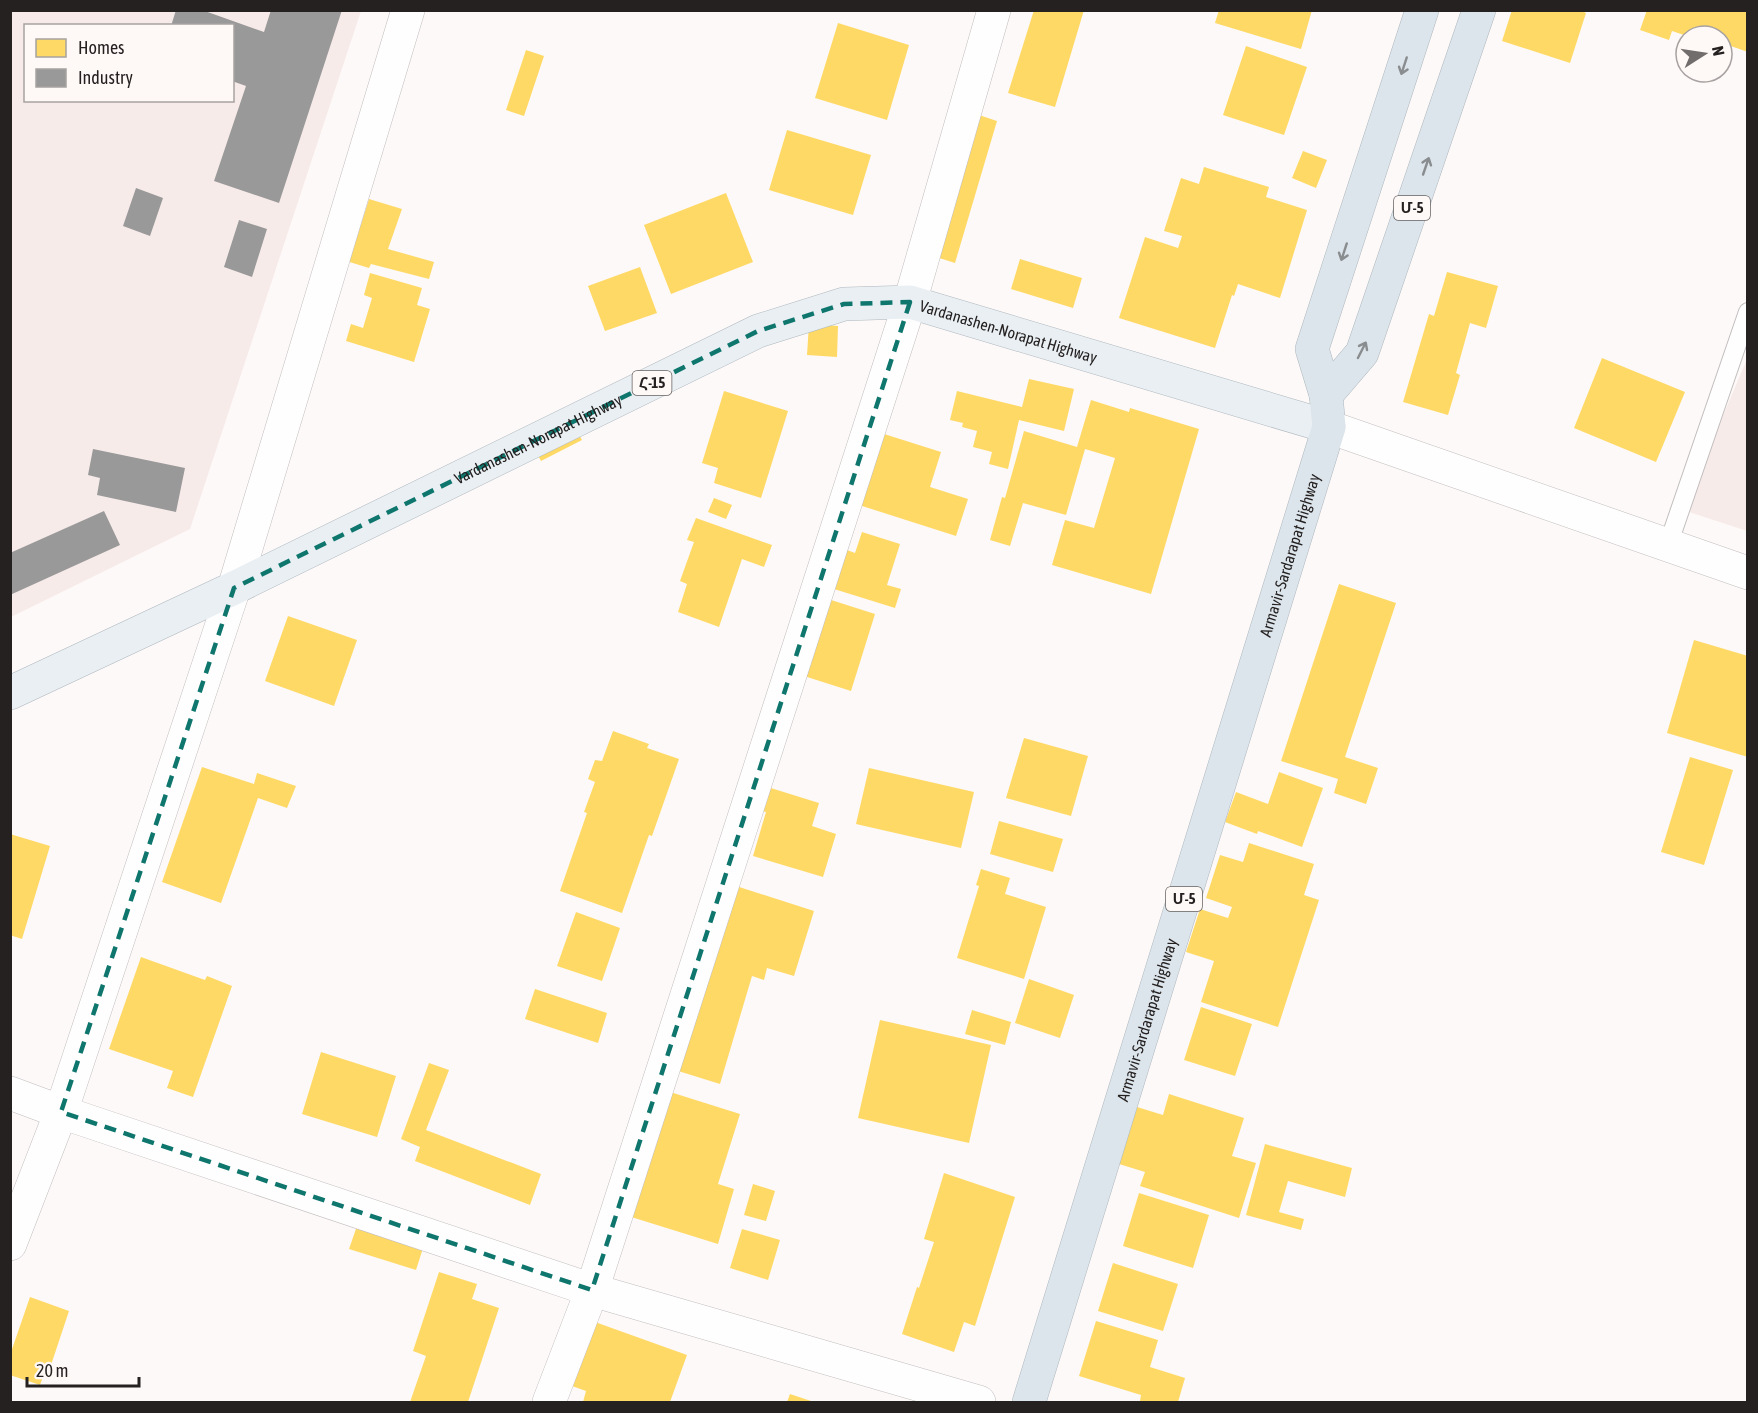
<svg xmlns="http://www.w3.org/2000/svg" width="1758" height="1413" viewBox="0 0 1758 1413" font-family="'Asap Condensed','Noto Sans Armenian',sans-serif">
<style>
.built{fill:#f7ebea;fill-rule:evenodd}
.homes{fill:#ffd966}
.industry{fill:#999}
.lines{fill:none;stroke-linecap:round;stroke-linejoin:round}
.lane-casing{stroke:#c2bebe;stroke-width:20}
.street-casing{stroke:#c2bebe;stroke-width:34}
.primary-casing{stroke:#afb8be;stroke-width:34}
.highway-casing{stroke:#afb8be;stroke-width:34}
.lane{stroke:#fffefe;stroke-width:18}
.street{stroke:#fffefe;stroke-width:33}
.primary{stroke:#e9eff3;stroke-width:33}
.highway{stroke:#dce5eb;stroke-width:33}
.oneway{stroke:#8a8d90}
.marked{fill:none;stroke:#0f766e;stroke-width:4.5;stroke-dasharray:12 8;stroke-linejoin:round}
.labels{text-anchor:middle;stroke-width:6;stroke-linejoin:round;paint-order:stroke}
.shield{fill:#fef8f7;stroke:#666261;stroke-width:1.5}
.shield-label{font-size:15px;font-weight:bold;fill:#252121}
.street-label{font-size:16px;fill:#252121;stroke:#fef8f7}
</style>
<rect width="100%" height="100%" fill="#fdf9f8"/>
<path class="built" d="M 11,11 L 361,11 L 190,529 L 11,617 ZM 26,26 L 232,26 L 232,100 L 26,100 Z
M 1747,359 L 1747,531 L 1683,510 Z"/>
<path class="homes" d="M 1034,10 L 1084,10 L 1055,107 L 1008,93 Z
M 1219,10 L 1312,10 L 1301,49 L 1215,23 Z
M 1512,10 L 1580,10 L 1586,13 L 1570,63 L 1502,41 Z
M 1647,10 L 1743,10 L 1748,12 L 1748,52 L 1722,43 L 1722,36 L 1703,36 L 1695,33 L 1694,36 L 1687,36 L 1672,31 L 1669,40 L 1640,30 Z
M 838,23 L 909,45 L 887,120 L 815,98 Z
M 1246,46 L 1307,67 L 1284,135 L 1223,115 Z
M 526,50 L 544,56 L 524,116 L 506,110 Z
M 976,114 L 997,121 L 955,263 L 933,256 Z
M 787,130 L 871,155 L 853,215 L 769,190 Z
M 1303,151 L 1327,160 L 1316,188 L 1292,178 Z
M 1204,167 L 1269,187 L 1266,197 L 1307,210 L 1280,298 L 1238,284 L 1234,296 L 1232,295 L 1215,348 L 1119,318 L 1145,237 L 1178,248 L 1182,236 L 1164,231 L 1181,178 L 1199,184 Z
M 726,193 L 753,262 L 671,294 L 644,225 Z
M 369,199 L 402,209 L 388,249 L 434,262 L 429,279 L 371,264 L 369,268 L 330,256 L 356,240 Z
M 1020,259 L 1082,278 L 1073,308 L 1011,289 Z
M 640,267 L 657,313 L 605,331 L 588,286 Z
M 1447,272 L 1498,286 L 1486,328 L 1470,323 L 1456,373 L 1460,375 L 1448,415 L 1403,402 L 1429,314 L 1434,316 Z
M 370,273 L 422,288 L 417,305 L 430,309 L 414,362 L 346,341 L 351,324 L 363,328 L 372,298 L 364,295 Z
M 809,324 L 838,326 L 837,357 L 807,355 Z
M 1602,358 L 1685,392 L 1656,462 L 1574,428 Z
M 1029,379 L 1074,389 L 1064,431 L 1019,420 L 1008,469 L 989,464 L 992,452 L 973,447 L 977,431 L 962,427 L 963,423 L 950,420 L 957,391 L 1022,407 Z
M 724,391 L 788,411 L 761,498 L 714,483 L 718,468 L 702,463 Z
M 1091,400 L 1129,412 L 1130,408 L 1199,429 L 1151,594 L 1052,565 L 1065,520 L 1094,528 L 1115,458 L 1085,449 L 1066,515 L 1023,503 L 1010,546 L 990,540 L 1002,497 L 1005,498 L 1024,431 L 1077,447 Z
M 575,428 L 582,440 L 541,461 L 534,448 Z
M 881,433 L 941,452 L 930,487 L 968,499 L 956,536 L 859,505 Z
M 714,498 L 732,505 L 726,519 L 708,512 Z
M 696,518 L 772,545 L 764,567 L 742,559 L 719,627 L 678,612 L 687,584 L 680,581 L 694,542 L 687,540 Z
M 862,532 L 900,544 L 887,585 L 901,589 L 895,608 L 834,589 L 847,550 L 855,553 Z
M 1339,584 L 1396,603 L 1345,757 L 1378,768 L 1366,804 L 1334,793 L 1338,779 L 1281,761 Z
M 828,599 L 875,614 L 851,691 L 804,676 Z
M 288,616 L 357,640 L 334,706 L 265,681 Z
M 1694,640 L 1748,656 L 1748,757 L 1667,733 Z
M 613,731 L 649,744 L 647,748 L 679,759 L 652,836 L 649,835 L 622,913 L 560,891 L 587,813 L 584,812 L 595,782 L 588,779 L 595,760 L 602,761 Z
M 1024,738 L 1088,756 L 1071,816 L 1006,798 Z
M 1690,757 L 1733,770 L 1704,865 L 1661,852 Z
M 202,767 L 254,784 L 257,773 L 296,786 L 287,808 L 258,798 L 221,903 L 162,882 Z
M 869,768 L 974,792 L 961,848 L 856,824 Z
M 1279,772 L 1323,788 L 1302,847 L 1258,831 L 1257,834 L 1225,822 L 1236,792 L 1268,804 Z
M 761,785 L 819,803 L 812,826 L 836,834 L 823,877 L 753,856 L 766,812 L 753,809 Z
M 999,821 L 1063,839 L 1053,872 L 990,854 Z
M 10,834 L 50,846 L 22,939 L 10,935 Z
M 1249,843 L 1314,864 L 1304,895 L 1319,900 L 1278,1027 L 1201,1002 L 1214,961 L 1186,952 L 1200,909 L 1228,918 L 1232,907 L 1206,898 L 1220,855 L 1243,862 Z
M 981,869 L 1010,878 L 1005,894 L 1046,907 L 1024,979 L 957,958 L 979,886 L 976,885 Z
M 733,885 L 814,911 L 794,976 L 767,968 L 764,980 L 752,976 L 720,1084 L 675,1070 Z
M 576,912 L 620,928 L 602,981 L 557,966 Z
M 141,957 L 205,980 L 207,976 L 232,986 L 193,1097 L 167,1088 L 173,1071 L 109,1049 Z
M 1029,979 L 1074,995 L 1060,1038 L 1015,1023 Z
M 535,989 L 607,1013 L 598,1043 L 525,1019 Z
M 1201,1007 L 1252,1024 L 1235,1076 L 1184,1060 Z
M 972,1010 L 1011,1022 L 1005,1045 L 965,1034 Z
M 880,1020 L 991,1045 L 969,1143 L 858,1118 Z
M 321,1052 L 396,1076 L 377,1137 L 302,1114 Z
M 429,1063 L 449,1070 L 426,1130 L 541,1174 L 530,1205 L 415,1161 L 420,1147 L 401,1139 Z
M 667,1091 L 740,1114 L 718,1184 L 734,1189 L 718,1244 L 628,1216 Z
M 1169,1094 L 1244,1118 L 1232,1156 L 1256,1163 L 1239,1218 L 1140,1186 L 1145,1172 L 1119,1164 L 1137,1107 L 1163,1115 Z
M 1265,1144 L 1352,1168 L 1345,1197 L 1288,1181 L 1279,1212 L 1304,1219 L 1301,1230 L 1246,1215 Z
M 944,1173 L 1015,1197 L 975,1326 L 964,1322 L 954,1352 L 902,1334 L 917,1287 L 919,1288 L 934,1242 L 924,1239 Z
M 753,1184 L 775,1191 L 766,1221 L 744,1215 Z
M 1139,1193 L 1209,1215 L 1193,1268 L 1123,1246 Z
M 358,1223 L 424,1245 L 416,1270 L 349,1249 Z
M 742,1229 L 780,1240 L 768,1280 L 730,1268 Z
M 1113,1263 L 1178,1284 L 1163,1331 L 1098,1311 Z
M 439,1272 L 477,1284 L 472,1299 L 499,1308 L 468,1402 L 410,1402 L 426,1356 L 413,1351 Z
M 30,1297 L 69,1311 L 51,1365 L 48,1363 L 40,1385 L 10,1375 L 10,1355 Z
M 1096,1321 L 1158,1340 L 1150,1367 L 1185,1378 L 1178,1402 L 1144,1402 L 1140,1401 L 1141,1395 L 1079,1376 Z
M 595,1322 L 687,1355 L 670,1402 L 583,1402 L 586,1391 L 572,1386 Z
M 790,1394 L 814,1402 L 787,1402 Z"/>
<path class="industry" d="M 176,10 L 202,10 L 264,32 L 271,10 L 342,10 L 279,203 L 214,181 L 246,86 L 232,81 L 232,26 L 171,26 Z
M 136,188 L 163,198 L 150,236 L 123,226 Z
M 239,220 L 267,229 L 252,277 L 224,267 Z
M 93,449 L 185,468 L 176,512 L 97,495 L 100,478 L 88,475 Z
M 104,511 L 120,545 L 10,595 L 10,553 Z"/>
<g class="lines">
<defs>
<path id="lane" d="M 1668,545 L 1748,312"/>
<path id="street" d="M 1329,427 L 1748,573
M 10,1093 L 61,1112 L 592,1290 L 979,1402
M 10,1244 L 61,1112 L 234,588 L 408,10
M 549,1402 L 592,1290 L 910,302 L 994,10"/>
<g id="primary">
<path id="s1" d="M 10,693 L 234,588 L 758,331 L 844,304 L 910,302 L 1329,427"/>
</g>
<g id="highway">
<path d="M 1326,395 L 1362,353 L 1479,10"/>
<path id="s2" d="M 1029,1402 L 1329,427 L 1326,395 L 1312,349 L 1422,10"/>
</g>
</defs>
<use href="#lane" class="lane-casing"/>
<use href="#street" class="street-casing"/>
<use href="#primary" class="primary-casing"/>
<use href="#highway" class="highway-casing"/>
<use href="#lane" class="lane"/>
<use href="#street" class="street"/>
<use href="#primary" class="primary"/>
<use href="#highway" class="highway"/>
</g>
<defs><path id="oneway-shaft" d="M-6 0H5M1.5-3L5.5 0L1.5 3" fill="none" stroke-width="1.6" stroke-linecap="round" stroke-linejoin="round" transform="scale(1.5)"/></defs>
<g class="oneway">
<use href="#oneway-shaft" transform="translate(1404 66) rotate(108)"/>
<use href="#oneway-shaft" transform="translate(1426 166) rotate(-71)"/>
<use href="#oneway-shaft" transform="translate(1344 252) rotate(108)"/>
<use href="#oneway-shaft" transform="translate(1362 350) rotate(-63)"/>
</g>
<path class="marked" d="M 910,302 L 592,1290 L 61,1112 L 234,588 L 758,331 L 844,304 Z"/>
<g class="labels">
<g class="shield">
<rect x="1394" y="196" width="36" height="24" rx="4.5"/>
<rect x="632.5" y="371" width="39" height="24" rx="4.5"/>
<rect x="1166" y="887" width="36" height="24" rx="4.5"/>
</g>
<g class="shield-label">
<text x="1412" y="213">Մ-5</text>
<text x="652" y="388">Հ-15</text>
<text x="1184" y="904">Մ-5</text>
</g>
<g class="street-label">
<text dy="6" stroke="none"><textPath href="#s1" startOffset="1090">Vardanashen-Norapat Highway</textPath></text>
<text dy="6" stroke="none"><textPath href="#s1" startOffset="586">Vardanashen-Norapat Highway</textPath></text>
<text dy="6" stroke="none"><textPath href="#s2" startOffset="886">Armavir-Sardarapat Highway</textPath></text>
<text dy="6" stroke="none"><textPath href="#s2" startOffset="400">Armavir-Sardarapat Highway</textPath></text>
</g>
</g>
<rect width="1758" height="1413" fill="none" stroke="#252121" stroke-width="24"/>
<rect x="24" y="24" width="210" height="78" fill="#fef8f7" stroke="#a7a2a1" stroke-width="1.5"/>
<rect x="36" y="39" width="30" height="18" fill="#ffd966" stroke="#a7a2a1" stroke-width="1.5"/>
<text x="78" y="54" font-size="18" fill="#252121">Homes</text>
<rect x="36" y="69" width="30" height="18" fill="#999999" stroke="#a7a2a1" stroke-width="1.5"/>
<text x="78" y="84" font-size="18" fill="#252121">Industry</text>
<g transform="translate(1704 54) rotate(78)"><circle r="28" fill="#fef8f7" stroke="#a7a2a1" stroke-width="1.5"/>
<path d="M0-4.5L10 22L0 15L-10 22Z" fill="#716d6c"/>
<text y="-9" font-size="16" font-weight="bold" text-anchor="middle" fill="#252121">N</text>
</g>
<path d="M27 1377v9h112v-9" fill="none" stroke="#252121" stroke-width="3"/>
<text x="36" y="1377" font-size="18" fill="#252121" stroke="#fef8f7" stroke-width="4.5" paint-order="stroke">20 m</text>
</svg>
